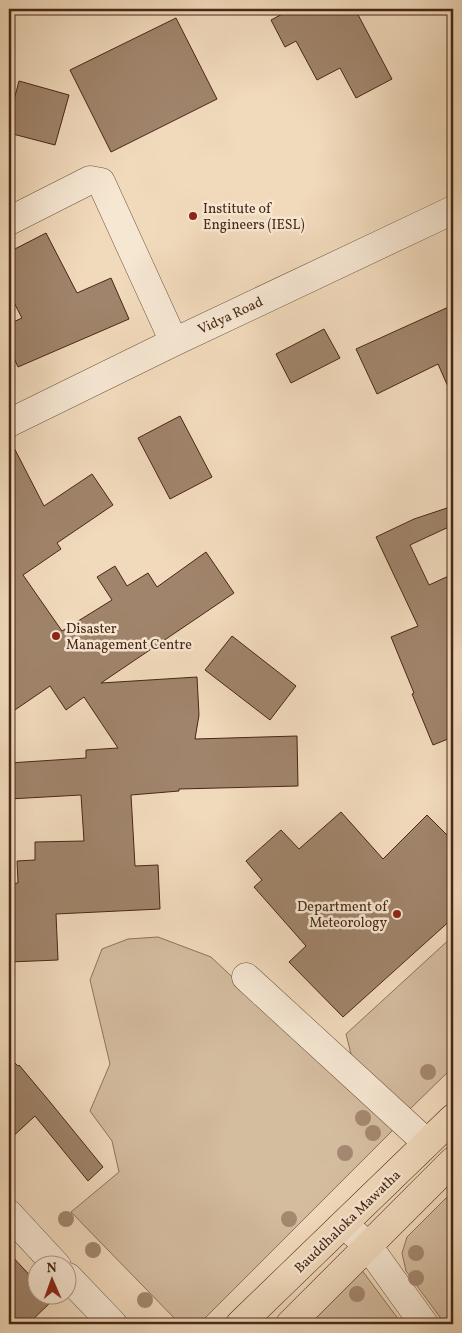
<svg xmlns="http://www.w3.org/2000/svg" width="462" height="1333" viewBox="0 0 462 1333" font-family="Vollkorn,serif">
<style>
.green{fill:#d4bc9f;stroke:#8e725a}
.building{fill:#a0846b;stroke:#492714}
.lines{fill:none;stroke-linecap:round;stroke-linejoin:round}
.minor-casing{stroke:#73543e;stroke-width:29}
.major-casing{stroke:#492714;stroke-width:29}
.minor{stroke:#f6e7d3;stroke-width:28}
.major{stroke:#f1dabc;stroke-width:28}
.tree{fill:#a4886f}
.poi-dot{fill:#8f2418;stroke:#f6e7d3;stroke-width:2}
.labels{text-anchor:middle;stroke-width:5;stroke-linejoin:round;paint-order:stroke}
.poi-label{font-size:14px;fill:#492714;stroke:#f6e7d3;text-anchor:start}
.street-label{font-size:14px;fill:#492714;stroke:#f6e7d3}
</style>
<rect width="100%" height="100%" fill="#f1dabc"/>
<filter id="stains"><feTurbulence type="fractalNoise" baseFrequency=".004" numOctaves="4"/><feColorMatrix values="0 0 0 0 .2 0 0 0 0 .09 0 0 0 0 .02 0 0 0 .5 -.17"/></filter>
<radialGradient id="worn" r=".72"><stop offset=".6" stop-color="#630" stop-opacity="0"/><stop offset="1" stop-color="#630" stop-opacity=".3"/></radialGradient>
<path class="green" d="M 453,936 L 453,1067 L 408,1111 L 354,1066 L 346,1034 Z
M 158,937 L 211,957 L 394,1129 L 199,1324 L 180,1324 L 71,1212 L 119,1172 L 112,1141 L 90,1111 L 110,1064 L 90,980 L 102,949 L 128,939 Z
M 453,1191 L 453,1324 L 445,1324 L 406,1271 L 402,1253 L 407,1237 Z
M 361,1269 L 402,1324 L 302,1324 Z"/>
<path class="building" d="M 292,9 L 355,9 L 392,79 L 356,98 L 340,68 L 317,80 L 296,41 L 285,47 L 271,20 Z
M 176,18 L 217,99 L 111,152 L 70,70 Z
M 19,81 L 69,95 L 55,145 L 9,133 L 9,119 Z
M 46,233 L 77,293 L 111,278 L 129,319 L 18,367 L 9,347 L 9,324 L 22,318 L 9,293 L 9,252 Z
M 453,305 L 453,398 L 438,364 L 377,394 L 356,349 Z
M 324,329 L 340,358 L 291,383 L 276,354 Z
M 180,416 L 212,477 L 170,499 L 138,438 Z
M 9,438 L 44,506 L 92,474 L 113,505 L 57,543 L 61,549 L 23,575 L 62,631 L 112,600 L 97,577 L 115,566 L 127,586 L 148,573 L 157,587 L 206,552 L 234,593 L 101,683 L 197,677 L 199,715 L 195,739 L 297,736 L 298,786 L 179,789 L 179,791 L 131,795 L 135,866 L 158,865 L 160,909 L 56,914 L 58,960 L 9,962 L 9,884 L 18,883 L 17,861 L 35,860 L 35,842 L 84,841 L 81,795 L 9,799 L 9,763 L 86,758 L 86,750 L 118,748 L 84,697 L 66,710 L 50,686 L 9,714 Z
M 453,506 L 453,525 L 410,545 L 429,585 L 453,574 L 453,737 L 433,745 L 412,694 L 414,693 L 391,637 L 418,626 L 376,537 L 414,519 Z
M 232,636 L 296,686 L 270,720 L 205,670 Z
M 341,812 L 383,859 L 427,815 L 453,841 L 453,918 L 343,1017 L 289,962 L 306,946 L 254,887 L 262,880 L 246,861 L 281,830 L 299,849 Z
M 9,1057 L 18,1066 L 19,1065 L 50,1102 L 103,1167 L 88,1181 L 35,1116 L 9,1140 Z
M 9,1253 L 38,1284 L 38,1296 L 48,1296 L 53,1300 L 28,1324 L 9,1324 Z"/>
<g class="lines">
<defs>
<path id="minor" d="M 9,221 L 90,180 L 101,182 L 174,342
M 9,423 L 174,342 L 453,210
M 246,977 L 427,1143
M 9,1214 L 57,1266
M 344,1224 L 368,1246 L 424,1324
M 68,1277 L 113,1324"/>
<path id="major" d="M 240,1324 L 453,1118
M 290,1324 L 453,1161"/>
</defs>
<use href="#minor" class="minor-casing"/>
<use href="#major" class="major-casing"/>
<use href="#minor" class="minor"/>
<use href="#major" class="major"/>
</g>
<g class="tree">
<circle cx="428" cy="1072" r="8"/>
<circle cx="363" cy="1118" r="8"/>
<circle cx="373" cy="1133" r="8"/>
<circle cx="345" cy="1153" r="8"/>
<circle cx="66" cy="1219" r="8"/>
<circle cx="289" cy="1219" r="8"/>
<circle cx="93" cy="1250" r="8"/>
<circle cx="416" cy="1253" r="8"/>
<circle cx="416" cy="1278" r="8"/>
<circle cx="357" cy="1294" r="8"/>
<circle cx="145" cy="1300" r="8"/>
</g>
<g class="poi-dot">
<circle cx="193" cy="216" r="5"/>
<circle cx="56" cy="636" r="5"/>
<circle cx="397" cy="914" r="5"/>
</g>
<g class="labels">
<g class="poi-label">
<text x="203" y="213">Institute of<tspan x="203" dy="16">Engineers (IESL)</tspan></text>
<text x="66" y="633">Disaster<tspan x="66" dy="16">Management Centre</tspan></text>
<text x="387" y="911" text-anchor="end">Department of<tspan x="387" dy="16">Meteorology</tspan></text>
</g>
<g class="street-label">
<text transform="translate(230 315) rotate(-25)" y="5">Vidya Road</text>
<text transform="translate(347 1221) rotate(-44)" y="5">Bauddhaloka Mawatha</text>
</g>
</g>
<rect width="462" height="1333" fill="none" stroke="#f1dabc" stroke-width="30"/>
<rect x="10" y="10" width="442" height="1313" fill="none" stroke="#492714" stroke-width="2.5"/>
<rect x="15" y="15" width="432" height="1303" fill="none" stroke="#492714"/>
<g transform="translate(52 1280) rotate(358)"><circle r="24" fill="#f6e7d3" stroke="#b19a87"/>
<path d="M0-4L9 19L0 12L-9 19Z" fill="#8f2418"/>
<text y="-8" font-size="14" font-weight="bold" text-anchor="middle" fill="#492714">N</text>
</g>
<rect width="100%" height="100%" filter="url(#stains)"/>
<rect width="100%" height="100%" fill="url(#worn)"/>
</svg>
